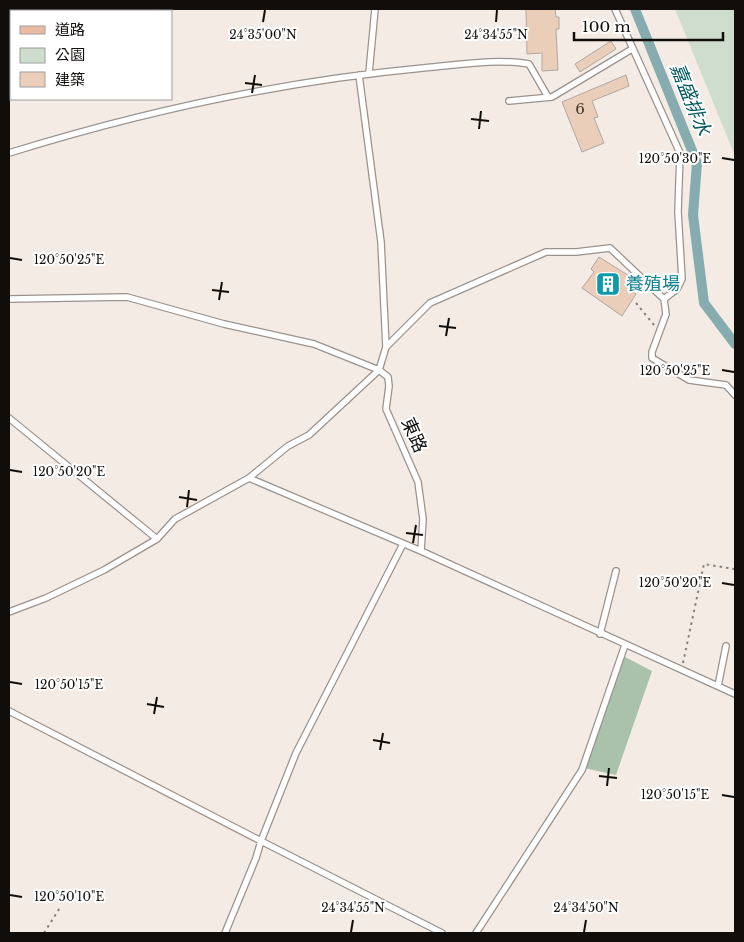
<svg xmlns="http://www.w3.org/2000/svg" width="744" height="942" viewBox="0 0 744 942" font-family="'Libre Baskerville','Noto Sans TC',serif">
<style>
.green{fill:#ceddcd}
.forest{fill:#aac1aa}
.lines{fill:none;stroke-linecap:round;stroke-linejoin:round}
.canal{stroke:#86acb0;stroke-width:10}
.building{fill:#eaceba;stroke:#b0a7a2}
.service-casing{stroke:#9a928d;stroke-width:8}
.primary-casing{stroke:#cacac9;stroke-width:20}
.path{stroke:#87817c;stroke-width:2;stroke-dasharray:2.5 4;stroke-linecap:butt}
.service{stroke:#fff;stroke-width:5.5}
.primary{stroke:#ebbba1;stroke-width:18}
.ticks{fill:none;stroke:#100d0b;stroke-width:2}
.labels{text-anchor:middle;stroke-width:4;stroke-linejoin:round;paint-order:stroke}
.number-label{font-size:15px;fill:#463d37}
.culture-label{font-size:18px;fill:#0d838f;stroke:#fff;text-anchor:start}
.street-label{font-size:18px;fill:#100d0b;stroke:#fff}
.water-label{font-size:19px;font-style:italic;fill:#01585f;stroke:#fff}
.ticks-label{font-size:12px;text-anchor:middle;fill:#100d0b;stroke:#fff;stroke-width:4;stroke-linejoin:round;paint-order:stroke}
</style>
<rect width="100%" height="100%" fill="#f4ebe5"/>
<path class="green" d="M 675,9 L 735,9 L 735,156 Z"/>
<path class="forest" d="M 623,656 L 652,671 L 616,775 L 584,768 Z"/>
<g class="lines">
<path class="canal" d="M 635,9 L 697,163 L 693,215 L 704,303 L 735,344"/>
</g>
<path class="building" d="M 526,9 L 555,9 L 556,17 L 559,17 L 559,29 L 556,29 L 558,70 L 542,71 L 542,53 L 527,54 Z
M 611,41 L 616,49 L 580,72 L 575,64 Z
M 626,75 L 629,86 L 592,101 L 598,117 L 594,118 L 604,143 L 582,152 L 562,102 Z
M 599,257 L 634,279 L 629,288 L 636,294 L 622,316 L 582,288 L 594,272 L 591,269 Z"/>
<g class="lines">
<defs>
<path id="service" d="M 615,9 L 680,153 L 678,212 L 682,279 L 677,289 L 664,299
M 369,73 L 375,9
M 359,75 L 381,242 L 386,347
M 509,101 L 552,97 L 632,49
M 9,153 C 141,112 285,81 423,68 C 458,65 495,58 529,64 L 548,97
M 9,299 L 127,297 L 224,324 L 314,344 L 379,370 L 388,377 L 389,386 L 386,409 L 418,482 L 423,519 L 421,551
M 9,418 L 157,539
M 249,478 L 288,446 L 309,435 L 379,370 L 386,347 L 430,303 L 546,252 L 576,252 L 610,248 L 664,299 L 666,314 L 652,352 L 652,358 L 689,380 L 726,385 L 735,395
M 403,544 L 296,753 L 261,841 L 442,933
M 9,612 L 46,598 L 104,570 L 157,539 L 175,519 L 249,478 L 421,551 L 735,694
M 600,634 L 616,571
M 718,686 L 726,646
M 9,711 L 261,841 L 256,858 L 225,933
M 476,933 L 582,770 L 625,645"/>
<path id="primary" d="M 9,9 L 10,9
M 47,11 L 53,9
M 9,26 L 11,25"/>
</defs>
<use href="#service" class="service-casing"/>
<use href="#primary" class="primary-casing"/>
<path class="path" d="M 636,303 L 654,325
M 683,663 L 704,564 L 734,569
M 44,933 L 61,906"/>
<use href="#service" class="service"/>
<use href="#primary" class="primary"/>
</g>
<path class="ticks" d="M 263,22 L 265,10M 496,22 L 497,10M 245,83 L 262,85M 252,93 L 255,75M 471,119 L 489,121M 479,129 L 481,111M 722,158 L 734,160M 10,258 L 22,260M 212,290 L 229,292M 219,300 L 222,282M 439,326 L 456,328M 446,336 L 449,318M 722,370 L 734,372M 10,470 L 22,472M 179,497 L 197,500M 187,507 L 189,490M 406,533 L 423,535M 413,543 L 416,525M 722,583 L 734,585M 10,682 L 22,684M 147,704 L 164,707M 154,714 L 157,697M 373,740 L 390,743M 380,750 L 383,733M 599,776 L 617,778M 607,786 L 609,768M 722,795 L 734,797M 10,895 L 22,897M 351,932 L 353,920M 584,932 L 586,920"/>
<defs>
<symbol id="building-square" viewBox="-11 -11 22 22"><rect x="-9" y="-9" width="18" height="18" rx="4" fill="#0f9aa8" stroke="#fff"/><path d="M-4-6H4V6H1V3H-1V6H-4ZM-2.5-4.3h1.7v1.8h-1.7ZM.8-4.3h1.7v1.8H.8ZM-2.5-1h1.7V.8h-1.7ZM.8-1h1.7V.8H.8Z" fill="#fff"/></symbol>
</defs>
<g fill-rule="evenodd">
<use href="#building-square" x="594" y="270" width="28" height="28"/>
</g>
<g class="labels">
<g class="number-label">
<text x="580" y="114">6</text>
</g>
<g class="culture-label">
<text x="626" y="290">養殖場</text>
</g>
<g class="street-label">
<text transform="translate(414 435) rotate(66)" y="6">東路</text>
</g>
<g class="water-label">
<text transform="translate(691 99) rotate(68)" y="7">嘉盛排水</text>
</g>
</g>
<g class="ticks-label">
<text x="263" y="39">24°35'00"N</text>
<text x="496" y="39">24°34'55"N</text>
<text x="675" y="163">120°50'30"E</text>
<text x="69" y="264">120°50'25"E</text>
<text x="675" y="375">120°50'25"E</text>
<text x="69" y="476">120°50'20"E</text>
<text x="675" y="587">120°50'20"E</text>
<text x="69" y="689">120°50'15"E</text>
<text x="675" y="799">120°50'15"E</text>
<text x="69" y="901">120°50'10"E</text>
<text x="353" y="912">24°34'55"N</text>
<text x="586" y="912">24°34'50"N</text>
</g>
<rect width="744" height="942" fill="none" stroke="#100d0b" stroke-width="20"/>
<rect x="10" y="10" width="162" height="90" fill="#ffffff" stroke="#9f9e9d"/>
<rect x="20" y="26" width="25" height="8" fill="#ebbba1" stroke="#9f9e9d"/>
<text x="55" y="35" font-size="15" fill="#100d0b">道路</text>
<rect x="20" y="48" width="25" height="15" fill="#ceddcd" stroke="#9f9e9d"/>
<text x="55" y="60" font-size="15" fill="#100d0b">公園</text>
<rect x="20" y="72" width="25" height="15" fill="#eaceba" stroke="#9f9e9d"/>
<text x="55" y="85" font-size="15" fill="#100d0b">建築</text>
<path d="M574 32v8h149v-8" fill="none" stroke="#100d0b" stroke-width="2.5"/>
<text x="582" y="32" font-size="15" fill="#100d0b" stroke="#ffffff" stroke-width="4" paint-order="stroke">100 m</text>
</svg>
